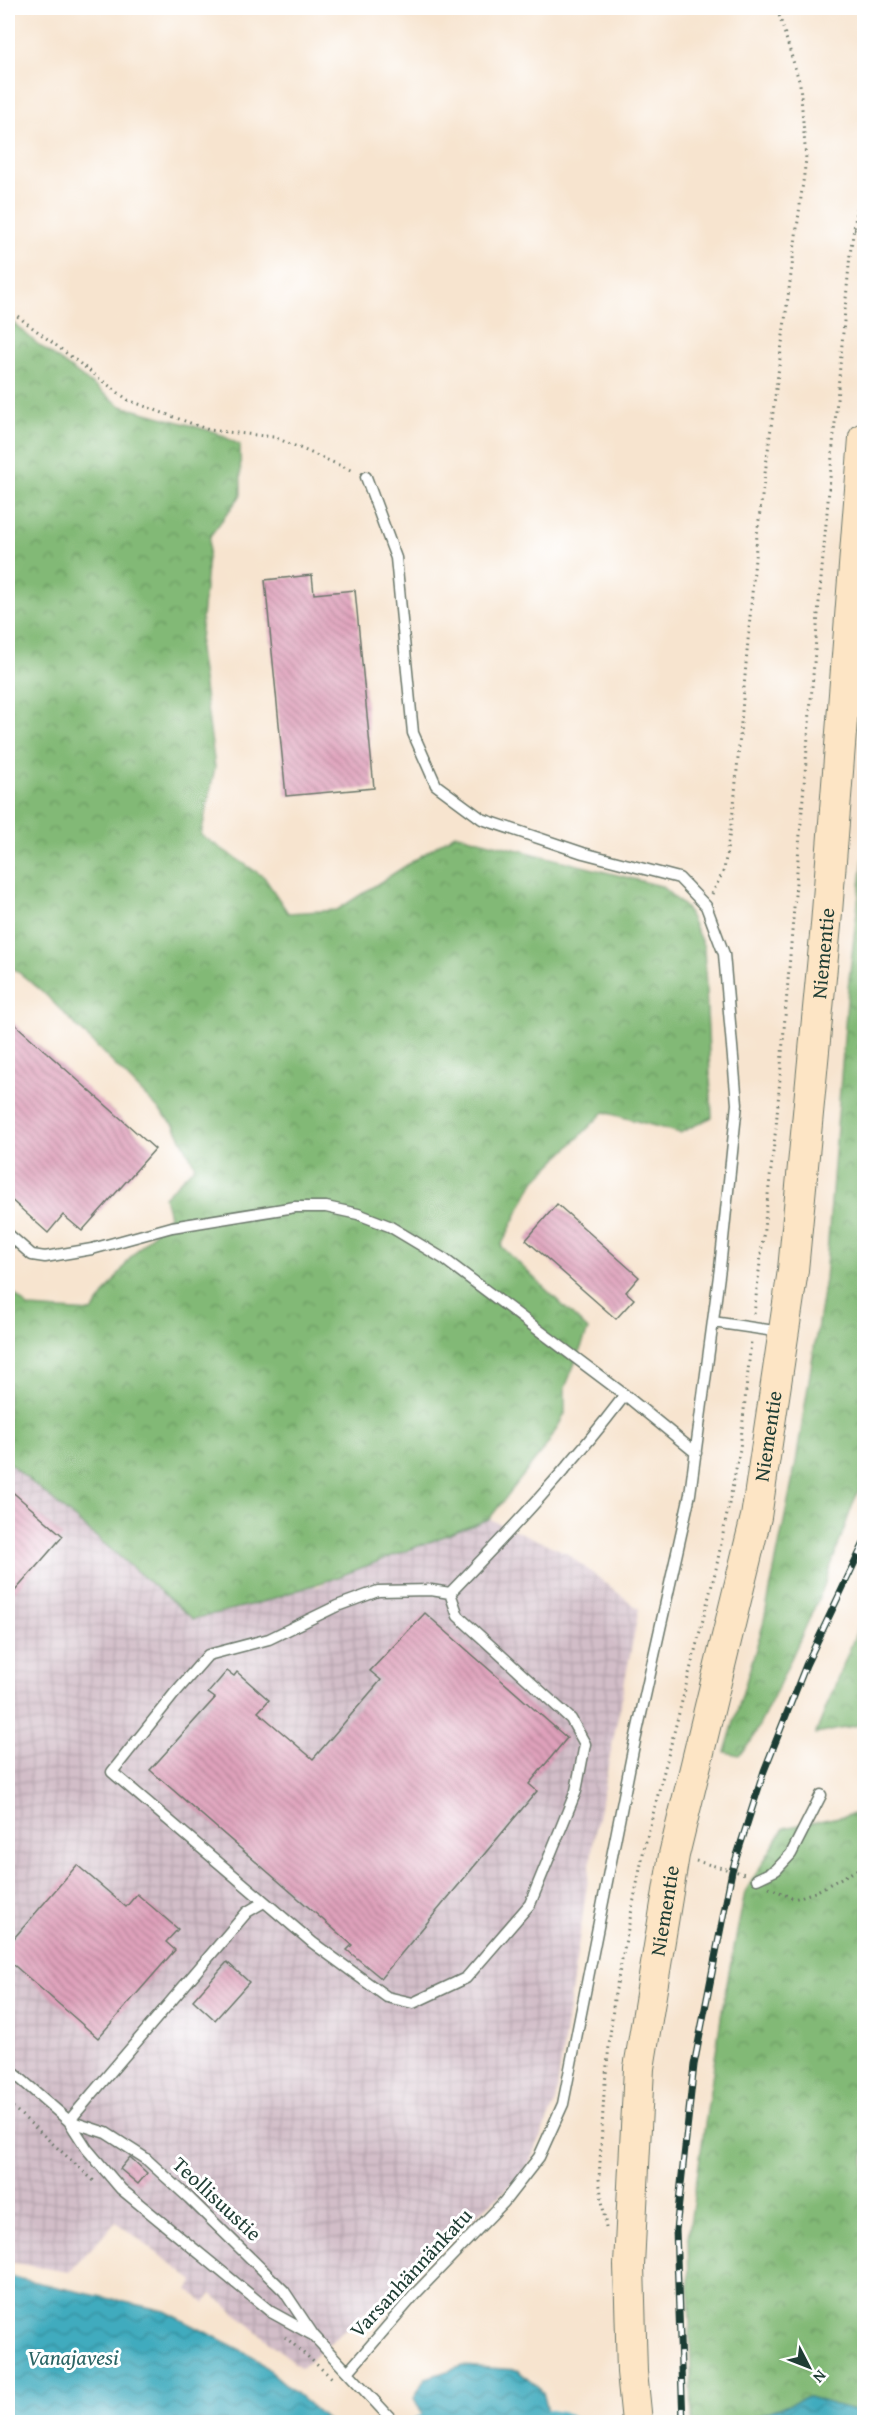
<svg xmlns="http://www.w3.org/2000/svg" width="872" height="2430" viewBox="0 0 872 2430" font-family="'Gentium Book Plus',serif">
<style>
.industrial{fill:url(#industrial-grid)}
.forest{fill:url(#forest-crowns);stroke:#507b55;stroke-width:1.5}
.water{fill:url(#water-waves);stroke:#2f7479;stroke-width:1.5}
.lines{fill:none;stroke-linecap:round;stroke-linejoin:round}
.stream{stroke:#3fabbe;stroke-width:5}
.building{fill:url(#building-back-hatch)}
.service-casing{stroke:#6b776a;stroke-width:13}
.secondary-casing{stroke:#6b776a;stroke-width:32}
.path{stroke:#6b776a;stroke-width:3;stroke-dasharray:1.5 4.5;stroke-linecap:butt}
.service{stroke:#fff;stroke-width:10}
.secondary{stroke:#fde5c5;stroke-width:30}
.rail-casing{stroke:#1f3d34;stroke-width:7}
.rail{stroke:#fff;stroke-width:4.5;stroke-dasharray:14;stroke-linecap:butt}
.labels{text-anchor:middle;stroke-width:6;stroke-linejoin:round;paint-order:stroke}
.street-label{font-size:21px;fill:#1f3d34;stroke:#fff}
.water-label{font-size:22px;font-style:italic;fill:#2a6464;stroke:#fff}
</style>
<defs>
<pattern id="industrial-grid" width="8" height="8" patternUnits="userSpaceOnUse" patternTransform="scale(1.5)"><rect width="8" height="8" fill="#d2bdc8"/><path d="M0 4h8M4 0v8" fill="none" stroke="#b4a3ac"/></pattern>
<pattern id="forest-crowns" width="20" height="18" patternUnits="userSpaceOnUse" patternTransform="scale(1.5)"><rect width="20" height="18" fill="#82b976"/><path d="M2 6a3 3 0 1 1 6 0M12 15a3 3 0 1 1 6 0" fill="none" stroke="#6a9862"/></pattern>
<pattern id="water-waves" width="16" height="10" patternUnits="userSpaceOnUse" patternTransform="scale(1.5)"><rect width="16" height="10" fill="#3fabbe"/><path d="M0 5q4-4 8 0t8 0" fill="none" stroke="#348c9b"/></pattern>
<pattern id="building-back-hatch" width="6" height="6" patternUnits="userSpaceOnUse" patternTransform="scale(1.5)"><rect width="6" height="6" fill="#dfa1bb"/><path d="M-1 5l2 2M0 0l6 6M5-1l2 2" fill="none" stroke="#b48499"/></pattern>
</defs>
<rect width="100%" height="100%" fill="#fff"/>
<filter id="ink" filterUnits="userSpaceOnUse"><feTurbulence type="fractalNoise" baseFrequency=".0167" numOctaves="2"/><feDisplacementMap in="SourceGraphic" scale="12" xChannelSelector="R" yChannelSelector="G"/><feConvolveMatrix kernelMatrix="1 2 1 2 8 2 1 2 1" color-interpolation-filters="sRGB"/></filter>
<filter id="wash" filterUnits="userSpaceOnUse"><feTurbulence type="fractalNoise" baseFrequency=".008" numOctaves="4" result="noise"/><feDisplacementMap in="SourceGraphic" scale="24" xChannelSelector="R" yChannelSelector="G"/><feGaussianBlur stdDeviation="1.35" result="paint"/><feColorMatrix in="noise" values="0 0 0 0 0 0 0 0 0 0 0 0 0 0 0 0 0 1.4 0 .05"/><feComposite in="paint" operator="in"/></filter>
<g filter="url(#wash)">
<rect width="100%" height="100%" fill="#f7e4cf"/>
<path class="industrial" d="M 8,1357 L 287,1562 L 317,1587 L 332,1579 L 489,1519 L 565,1552 L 639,1609 L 594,1838 L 555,2103 L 525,2173 L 301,2368 L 212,2294 L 205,2303 L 188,2290 L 194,2281 L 116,2222 L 69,2272 L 8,2262 Z"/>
<path class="forest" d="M 8,318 L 35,342 L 121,406 L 215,432 L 240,445 L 241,495 L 210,536 L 199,650 L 215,767 L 201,835 L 264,877 L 288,913 L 337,910 L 455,834 L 661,886 L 686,908 L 704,947 L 712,1117 L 680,1133 L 604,1112 L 533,1183 L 501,1246 L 588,1330 L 565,1388 L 565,1414 L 547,1445 L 489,1519 L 332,1579 L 262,1602 L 193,1619 L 8,1462 L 8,1288 L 29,1308 L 92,1312 L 131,1257 L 169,1216 L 164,1197 L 195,1166 L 174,1125 L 42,991 L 8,964 Z
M 864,852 L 864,1481 L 854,1501 L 822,1591 L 780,1683 L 752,1740 L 739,1755 L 725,1752 L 763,1625 L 796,1462 L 825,1279 L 848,988 Z
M 864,1613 L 864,1724 L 816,1734 L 816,1733 Z
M 864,1812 L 864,2403 L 853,2410 L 808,2397 L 741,2422 L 692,2422 L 688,2237 L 724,1998 L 745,1892 L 784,1828 Z"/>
<path class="water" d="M 8,2276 L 165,2311 L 254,2357 L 329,2422 L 8,2422 Z
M 463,2366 L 517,2370 L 543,2392 L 550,2419 L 546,2422 L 426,2422 L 414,2398 L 425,2378 Z
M 808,2397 L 853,2410 L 864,2403 L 864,2422 L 741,2422 Z"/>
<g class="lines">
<path class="stream" d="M 548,2412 L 569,2416 L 576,2422
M 411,2422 L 422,2417"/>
</g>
<g id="blocks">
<path class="building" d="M 312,575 L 314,594 L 355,590 L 374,788 L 286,796 L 265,580 Z
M 8,1018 L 155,1149 L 82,1231 L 63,1215 L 48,1233 L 8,1197 Z
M 557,1204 L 639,1277 L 626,1292 L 634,1299 L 616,1319 L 526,1240 Z
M 8,1488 L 63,1536 L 8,1599 Z
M 425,1613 L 567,1738 L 529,1784 L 537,1791 L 381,1978 L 347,1950 L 352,1945 L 150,1770 L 215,1698 L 208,1693 L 227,1671 L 234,1676 L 237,1672 L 269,1700 L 258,1712 L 313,1759 L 381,1680 L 370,1671 Z
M 77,1865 L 126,1907 L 137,1894 L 178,1929 L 166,1942 L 175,1950 L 98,2038 L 8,1960 L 8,1945 Z
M 227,1962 L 249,1982 L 215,2020 L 193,2000 Z
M 130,2157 L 147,2173 L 138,2184 L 120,2169 Z"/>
</g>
</g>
<g filter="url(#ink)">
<use href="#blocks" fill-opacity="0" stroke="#6b776a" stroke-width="1.5"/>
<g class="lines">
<defs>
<path id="service" d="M 8,1234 L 32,1255 L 45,1257 L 92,1249 L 172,1227 L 295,1207 L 326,1207 L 358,1214 L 389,1226 L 444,1259 L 625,1395 L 696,1453
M 713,1322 L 781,1332
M 431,1590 L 450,1593 L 458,1616 L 571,1719 L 585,1744 L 576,1791 L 530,1904 L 466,1978 L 413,2003 L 387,1997 L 313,1943 L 112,1772 L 174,1694 L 208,1655 L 269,1639 L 337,1606 L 378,1591 Z
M 450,1593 C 512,1529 571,1466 625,1395
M 757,1879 L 776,1870 L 791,1854 L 821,1795
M 8,2068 L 69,2121 L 87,2149 L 121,2189 L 271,2312 L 311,2334
M 69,2121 L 106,2133 L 145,2158 L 189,2198 L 284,2291 L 314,2336 L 394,2422
M 69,2121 L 247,1912 L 264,1902
M 348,2372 L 416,2293 L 504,2202 L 539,2157 L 563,2104 L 633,1750 L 690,1494 L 720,1268 L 737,1104 L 724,954 L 706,906 L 679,878 L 583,853 L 482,819 L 436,785 L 413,733 L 396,558 L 366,477"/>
<g id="secondary">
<path id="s1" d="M 637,2422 L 632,2372 L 629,2265 L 639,2068 L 674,1855 L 756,1517 L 793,1270 L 826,925 L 864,438"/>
</g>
</defs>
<use href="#service" class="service-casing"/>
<use href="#secondary" class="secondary-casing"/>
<path class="path" d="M 854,229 L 864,230
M 8,309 L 128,400 L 209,430 L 274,437 L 353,471
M 712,894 L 724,870 L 734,805 L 757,535 L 806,159 L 800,84 L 777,8
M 754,1314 L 776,1127 L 819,602 L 850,254 L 864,164
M 696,1861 L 745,1874
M 769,1887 L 794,1899 L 815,1892 L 864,1866
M 8,2103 L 94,2181
M 606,2228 L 599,2179 L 604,2093 L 614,1999 L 644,1849 L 716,1569 L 740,1449 L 751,1342
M 285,2337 L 332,2378"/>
<use href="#service" class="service"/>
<use href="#secondary" class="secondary"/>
<defs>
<path id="rail" d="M 683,2422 L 676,2230 L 694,2065 L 732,1871 L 764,1771 L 806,1665 L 864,1543"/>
</defs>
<use href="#rail" class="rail-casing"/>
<use href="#rail" class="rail"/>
</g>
</g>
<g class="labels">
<g class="street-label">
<text dy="7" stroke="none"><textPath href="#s1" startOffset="1486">Niementie</textPath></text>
<text dy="7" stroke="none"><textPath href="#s1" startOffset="1000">Niementie</textPath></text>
<text dy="7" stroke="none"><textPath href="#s1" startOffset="514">Niementie</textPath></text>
<text transform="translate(217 2199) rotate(43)" y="7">Teollisuustie</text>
<text transform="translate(411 2273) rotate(-47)" y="7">Varsanhännänkatu</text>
</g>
<g class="water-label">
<text x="73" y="2365">Vanajavesi</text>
</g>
</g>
<rect width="872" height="2430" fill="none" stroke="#fff" stroke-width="30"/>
<g transform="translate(809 2367) rotate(132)" stroke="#ffffff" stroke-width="4.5" paint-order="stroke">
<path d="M0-4.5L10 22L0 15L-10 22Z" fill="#1f3d34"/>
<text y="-9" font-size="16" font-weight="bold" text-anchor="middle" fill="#1f3d34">N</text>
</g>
</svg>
